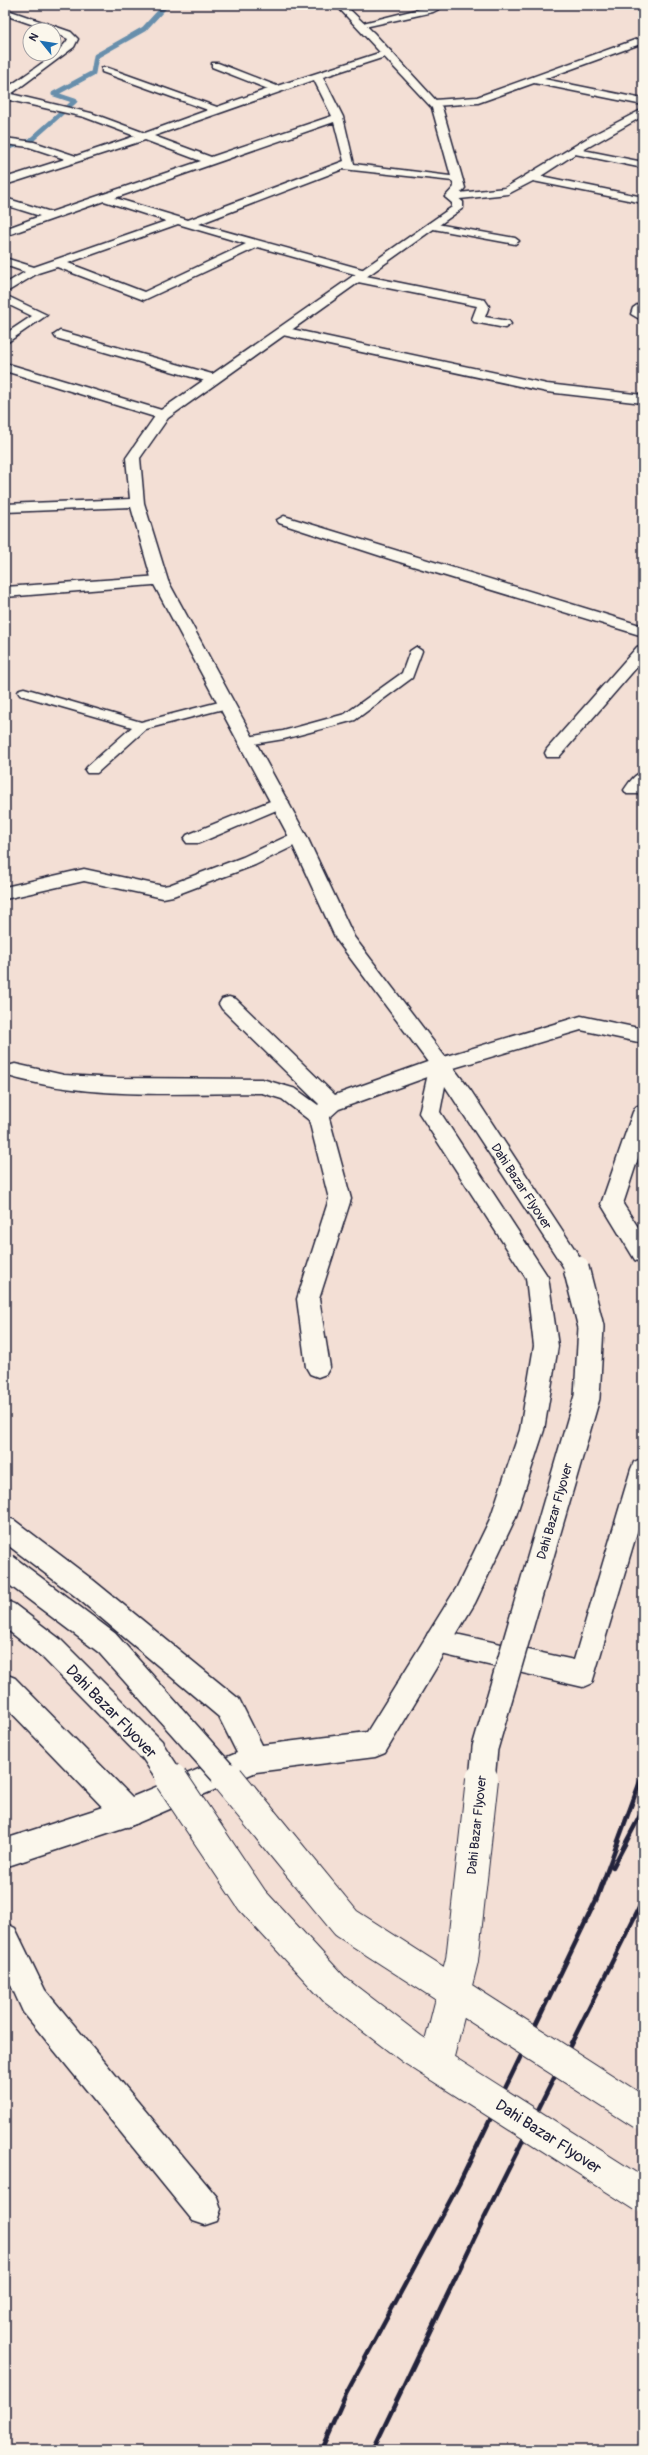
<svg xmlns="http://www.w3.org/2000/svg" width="648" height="2455" viewBox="0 0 648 2455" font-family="Pangolin,sans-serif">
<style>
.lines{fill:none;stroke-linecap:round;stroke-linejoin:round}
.stream{stroke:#678fac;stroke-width:5}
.lane-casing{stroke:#22223b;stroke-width:3}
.street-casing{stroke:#22223b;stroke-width:3}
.secondary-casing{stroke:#22223b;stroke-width:3}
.lane{fill:#fbf7ec;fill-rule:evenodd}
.street{fill:#fbf7ec;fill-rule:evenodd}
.secondary{fill:#fbf7ec;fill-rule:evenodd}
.rail-far1{stroke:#22223b;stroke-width:3.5}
.rail{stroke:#22223b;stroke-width:4.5}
.secondary-bridge-far1-casing{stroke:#22223b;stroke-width:28;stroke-linecap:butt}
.secondary-bridge-casing{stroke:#22223b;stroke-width:34;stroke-linecap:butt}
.secondary-bridge-far1{stroke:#fbf7ec;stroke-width:25}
.secondary-bridge{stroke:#fbf7ec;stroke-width:32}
.labels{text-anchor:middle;stroke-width:3.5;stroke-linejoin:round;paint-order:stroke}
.street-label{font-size:13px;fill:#22223b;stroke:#fbf7ec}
.near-street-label{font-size:16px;fill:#22223b;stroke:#fbf7ec}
</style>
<rect width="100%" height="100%" fill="#f3dfd5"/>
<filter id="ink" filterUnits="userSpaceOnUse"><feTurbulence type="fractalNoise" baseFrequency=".025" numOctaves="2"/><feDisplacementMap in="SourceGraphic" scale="8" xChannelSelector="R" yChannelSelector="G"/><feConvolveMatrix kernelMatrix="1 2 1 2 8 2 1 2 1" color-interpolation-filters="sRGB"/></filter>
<g filter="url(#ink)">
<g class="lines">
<path class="stream" d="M 5,148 L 30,141 L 75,101 L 54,94 L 93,73 L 96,56 L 144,29 L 166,5"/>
<defs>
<path id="lane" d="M 431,223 L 515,238 L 519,241 L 515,244 L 428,228 L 428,224 Z
M 416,647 L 422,651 L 412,678 L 355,720 L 284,739 L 247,745 L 241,741 L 242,738 L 283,731 L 345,714 L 402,673 L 410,651 Z
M 24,688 L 141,722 L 227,700 L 233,704 L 231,707 L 146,729 L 97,773 L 87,773 L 85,770 L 87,767 L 132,727 L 20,695 L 18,692 L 20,689 Z"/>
<path id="street" d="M 435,5 L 447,5 L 433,12 L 360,28 L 355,25 Z
M 5,9 L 71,32 L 78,39 L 74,47 L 11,94 L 91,113 L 145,133 L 208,110 L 102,72 L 102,68 L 108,68 L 217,107 L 268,89 L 212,67 L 212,63 L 218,63 L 277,86 L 385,51 L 391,51 L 391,55 L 323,77 L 343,117 L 354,164 L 458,177 L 463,180 L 462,182 L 343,169 L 199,224 L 369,271 L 371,273 L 366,276 L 485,300 L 489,306 L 485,317 L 509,321 L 511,324 L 505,328 L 474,322 L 472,319 L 477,306 L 353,281 L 351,278 L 353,275 L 358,275 L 258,247 L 144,300 L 57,267 L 38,273 L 5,293 L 5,284 L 25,272 L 5,265 L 5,258 L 34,267 L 166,221 L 104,201 L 5,236 L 5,229 L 40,216 L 5,205 L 5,198 L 51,212 L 201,161 L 145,140 L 5,185 L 5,178 L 65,159 L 29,147 L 5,144 L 5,138 L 34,142 L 76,156 L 135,136 L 84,117 L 5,99 L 5,89 C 17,81 65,49 68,39 L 54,32 L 54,30 L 48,30 L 5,15 ZM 314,80 L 332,116 L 211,157 L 154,136 ZM 334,122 L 344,161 L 188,220 L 115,198 ZM 178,224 L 246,244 L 144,292 L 68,263 Z
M 643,37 L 643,43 L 544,79 L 643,99 L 643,105 L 534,83 L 478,103 L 434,106 L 429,103 L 434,100 L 477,97 Z
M 643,109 L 643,116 L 583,150 L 643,162 L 643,168 L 575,154 L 541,176 L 643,197 L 643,203 L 533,181 L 508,194 L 450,200 L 445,197 L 450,194 L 505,188 L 591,136 Z
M 5,295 L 47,315 L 5,344 L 5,334 L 32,316 L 5,303 Z
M 643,301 L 643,321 L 631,314 L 633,308 Z
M 282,327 L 547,384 L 643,395 L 643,403 L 547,392 L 278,334 L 276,331 Z
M 60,331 L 219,376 L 220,379 L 214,383 L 209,382 L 56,338 L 54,335 Z
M 5,363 L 168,412 L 170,415 L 163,419 L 158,418 L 5,371 Z
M 284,516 L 643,626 L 643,636 L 393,560 L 279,523 L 277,520 Z
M 160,576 L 168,581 L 165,584 L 5,597 L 5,587 Z
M 643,645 L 643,660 L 559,757 L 547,757 L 545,753 L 547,749 L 637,647 Z
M 643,772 L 643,789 L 639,794 L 627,794 L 624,790 C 629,783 634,774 643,772 Z
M 280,797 L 286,798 L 289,802 L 286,806 L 199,843 L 187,843 L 184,839 L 187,835 Z
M 298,831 L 304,833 L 307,837 L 304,841 L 255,865 L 173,896 L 163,898 L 84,881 L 5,899 L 5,887 L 84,869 L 163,886 L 169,885 L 243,857 Z
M 229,997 L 236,999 L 335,1095 L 433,1060 L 581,1016 L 643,1029 L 643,1043 L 581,1030 L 447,1070 L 339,1109 L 329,1118 L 351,1199 L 319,1299 L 330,1367 L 326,1374 L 318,1377 L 310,1374 L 306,1367 L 297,1299 L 329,1199 L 309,1120 L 282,1099 L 262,1093 C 178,1093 90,1100 8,1076 L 5,1071 L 8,1066 L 15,1064 L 64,1075 L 115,1078 L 262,1079 L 296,1089 L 318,1105 L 319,1104 L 222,1009 L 219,1004 L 222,999 Z
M 643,1104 L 643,1143 L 623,1204 L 643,1235 L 643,1263 L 635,1260 L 601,1204 L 633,1112 L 636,1107 Z
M 643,1458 L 643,1512 L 592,1683 L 583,1687 L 428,1651 L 424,1642 L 428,1633 L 437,1630 L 574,1660 L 631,1469 L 634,1462 Z
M 128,1799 L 138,1803 L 142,1813 L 138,1823 L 5,1867 L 5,1839 Z
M 5,1923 L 15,1928 L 45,1990 L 217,2197 L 221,2209 L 217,2221 L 205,2225 L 193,2221 L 23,2012 L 5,1972 Z"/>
<path id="secondary" d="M 336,5 L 345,5 L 374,33 L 442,107 L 465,188 L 457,197 L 463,202 L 463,208 L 168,418 L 140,458 L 144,503 L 168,581 L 307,837 L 354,937 L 471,1091 L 587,1268 L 584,1274 L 576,1277 L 568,1274 L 445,1086 L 440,1112 L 548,1277 L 558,1346 L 544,1430 L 515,1519 L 475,1603 L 385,1753 L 375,1757 L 256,1772 L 128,1827 L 118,1823 L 5,1706 L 5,1674 L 15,1678 L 132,1797 L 237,1753 L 219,1717 L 75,1596 L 5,1543 L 5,1517 L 14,1520 L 93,1580 L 239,1699 L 262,1745 L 367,1732 L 457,1587 L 490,1519 L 520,1430 L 534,1346 L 526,1278 L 419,1113 L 430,1065 L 336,939 L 289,837 L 152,581 L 131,507 L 5,512 L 5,504 L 130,499 L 126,458 L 158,412 L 452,207 L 452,203 L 445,197 L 454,187 L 432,108 Z
M 5,1600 L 14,1604 L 60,1639 L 162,1741 L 166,1750 L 162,1759 L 152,1763 L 142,1759 L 42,1657 L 5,1628 Z"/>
</defs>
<use href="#lane" class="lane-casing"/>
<use href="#street" class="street-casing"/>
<use href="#secondary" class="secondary-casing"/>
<use href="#lane" class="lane"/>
<use href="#street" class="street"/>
<use href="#secondary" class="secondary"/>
<path class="rail-far1" d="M 640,1780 L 643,1773"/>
<path class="rail" d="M 613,1867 L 643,1810
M 321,2450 L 346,2394 L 459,2184 L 597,1898 L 641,1779
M 373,2450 L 484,2218 L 643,1900"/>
<defs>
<path id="secondary-bridge-far1" d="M 5,1566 L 107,1643 L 229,1780
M 152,1750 L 172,1780
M 482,1780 L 485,1748 L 587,1397 L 591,1327 L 576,1268"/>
<path id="secondary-bridge" d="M 171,1779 L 252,1900 L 335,1990 L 412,2049 L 643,2196
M 228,1779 L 346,1923 L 643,2114
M 436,2063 L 462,1960 L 482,1779"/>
</defs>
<use href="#secondary-bridge-far1" class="secondary-bridge-far1-casing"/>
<use href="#secondary-bridge" class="secondary-bridge-casing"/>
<use href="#secondary-bridge-far1" class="secondary-bridge-far1"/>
<use href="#secondary-bridge" class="secondary-bridge"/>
</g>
</g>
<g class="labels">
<g class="street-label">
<text transform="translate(522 1186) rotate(57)" y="5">Dahi Bazar Flyover</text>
<text transform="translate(554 1511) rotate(-74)" y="5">Dahi Bazar Flyover</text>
<text transform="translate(476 1825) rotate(-84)" y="5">Dahi Bazar Flyover</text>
</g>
<g class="near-street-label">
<text transform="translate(112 1711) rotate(46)" y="6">Dahi Bazar Flyover</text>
<text transform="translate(549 2136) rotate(33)" y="6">Dahi Bazar Flyover</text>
</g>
</g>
<rect width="648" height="2455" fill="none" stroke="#fbf7ec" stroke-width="20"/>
<rect x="10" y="10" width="628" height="2435" fill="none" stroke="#22223b" stroke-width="1.5" filter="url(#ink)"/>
<g transform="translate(42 42) rotate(300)"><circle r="19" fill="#fbf7ec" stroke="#a4a2a5"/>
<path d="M0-3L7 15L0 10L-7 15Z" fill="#1f6fb2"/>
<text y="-6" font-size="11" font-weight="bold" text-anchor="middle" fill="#22223b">N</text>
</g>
</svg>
